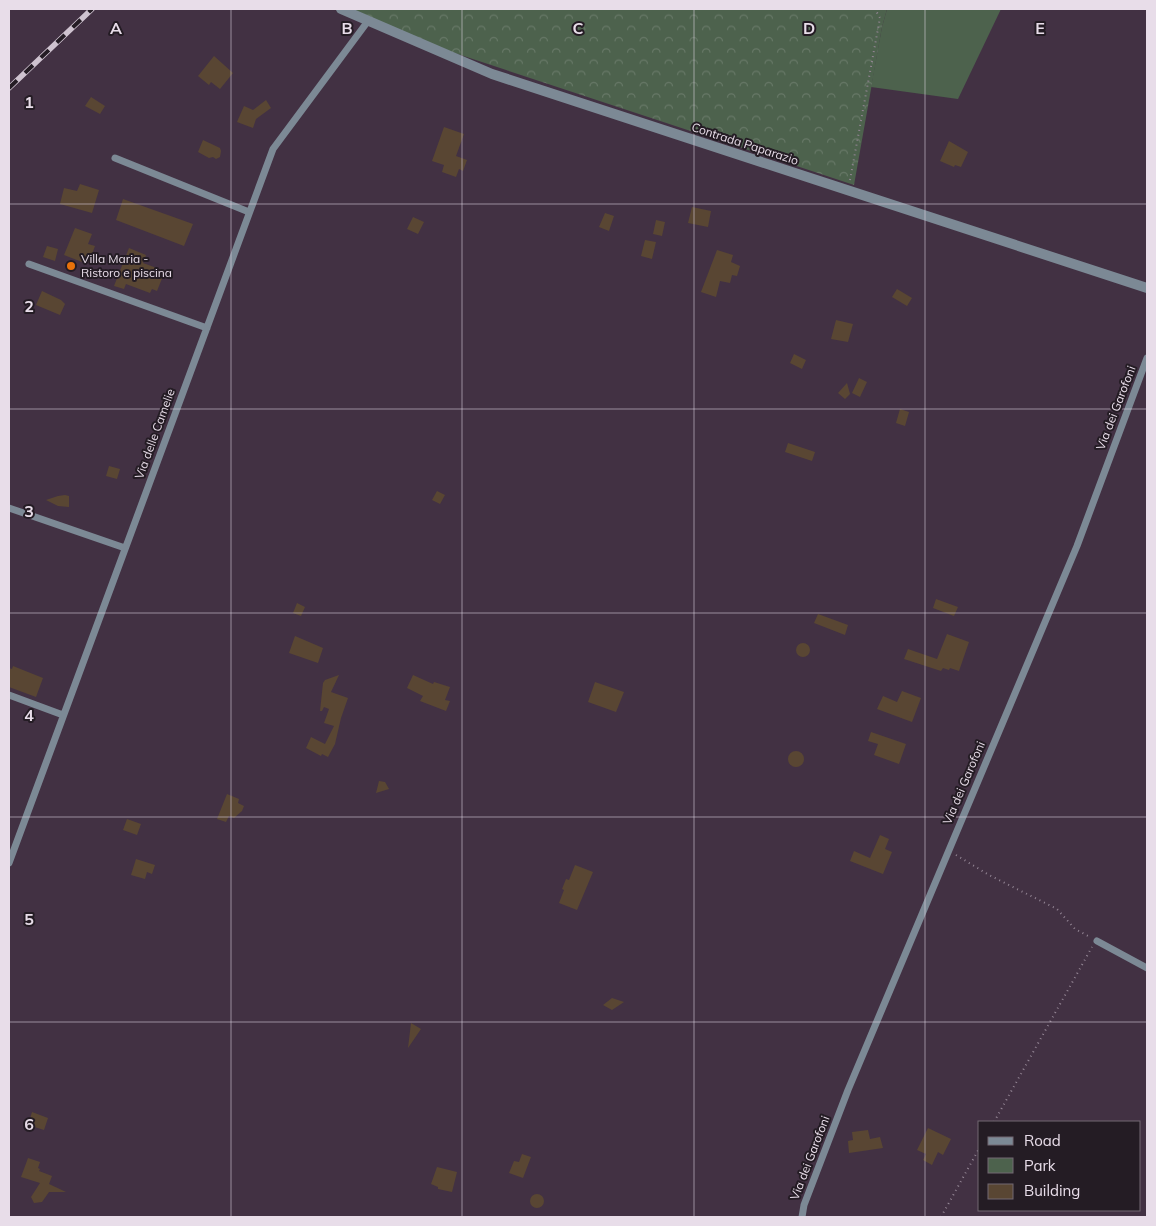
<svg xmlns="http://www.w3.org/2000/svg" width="1156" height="1226" viewBox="0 0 1156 1226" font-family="Mulish,sans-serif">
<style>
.green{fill:#4d624d}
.forest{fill:url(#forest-crowns)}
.building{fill:#594633}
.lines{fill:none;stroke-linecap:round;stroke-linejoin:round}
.path{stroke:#948695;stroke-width:2;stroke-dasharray:1 4;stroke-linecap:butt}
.service{stroke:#7c8995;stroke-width:7}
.minor{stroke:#7c8995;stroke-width:10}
.rail-casing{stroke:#cfc3d0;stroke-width:5.5}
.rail{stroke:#241c24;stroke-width:4;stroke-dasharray:11;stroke-linecap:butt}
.grid{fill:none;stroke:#e8dde9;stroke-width:1;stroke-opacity:0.55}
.food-dot{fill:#e8710a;stroke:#241c24;stroke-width:2}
.labels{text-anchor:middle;stroke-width:4;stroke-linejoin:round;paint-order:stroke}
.street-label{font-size:12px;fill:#e8dde9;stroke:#241c24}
.poi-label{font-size:12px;fill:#e8dde9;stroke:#241c24;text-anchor:start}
.grid-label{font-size:16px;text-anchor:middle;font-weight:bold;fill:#e8dde9;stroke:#241c24;stroke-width:4;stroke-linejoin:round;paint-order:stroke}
</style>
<defs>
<pattern id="forest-crowns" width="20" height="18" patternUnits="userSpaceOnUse" patternTransform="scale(1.25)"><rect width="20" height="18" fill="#4d624d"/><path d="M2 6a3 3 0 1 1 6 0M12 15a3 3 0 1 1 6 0" fill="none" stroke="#677867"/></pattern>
</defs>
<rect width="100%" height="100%" fill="#423143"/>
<path class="green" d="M 887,9 L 1001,9 L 958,99 L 871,87 L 882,27 Z"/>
<path class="forest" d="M 346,9 L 887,9 L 882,27 L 854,185 L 412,39 Z"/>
<path class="building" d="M 214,56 L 233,73 L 220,89 L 211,82 L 209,85 L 198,76 Z
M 91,97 L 105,106 L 100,114 L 85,106 Z
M 266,100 L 271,108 L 256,119 L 253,128 L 237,122 L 244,106 L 253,110 Z
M 444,127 L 464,134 L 456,156 L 467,160 L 463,171 L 459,169 L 456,177 L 442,172 L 444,165 L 432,161 Z
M 203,140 L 220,148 L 221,151 L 220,157 L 216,159 L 213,157 L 209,158 L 198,152 Z
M 949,141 L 968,152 L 961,167 L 955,165 L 954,167 L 940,161 Z
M 80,184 L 99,190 L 92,213 L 60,204 L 64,188 L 77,191 Z
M 123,199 L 193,224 L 184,246 L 116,220 Z
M 692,207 L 711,211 L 708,227 L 688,223 Z
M 605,213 L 614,216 L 609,231 L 599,227 Z
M 413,217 L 424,222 L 418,234 L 407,229 Z
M 656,220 L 665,222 L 662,236 L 653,234 Z
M 75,228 L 92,234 L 88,244 L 95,246 L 89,262 L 83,260 L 82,262 L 64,255 Z
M 645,240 L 656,242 L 652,259 L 641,256 Z
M 47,246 L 58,249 L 55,261 L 43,257 Z
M 129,248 L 146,255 L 143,263 L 165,271 L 157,291 L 152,289 L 150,293 L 126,284 L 124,289 L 114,286 Z
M 717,250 L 733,255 L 731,262 L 740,266 L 737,276 L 732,275 L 730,283 L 720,281 L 716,297 L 701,292 Z
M 897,289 L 912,298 L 907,306 L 892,297 Z
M 42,291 L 61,300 L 65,304 L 60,315 L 36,305 Z
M 836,320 L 853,324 L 848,342 L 831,339 Z
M 794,354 L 806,360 L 802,369 L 790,363 Z
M 859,378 L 867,382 L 860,397 L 852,393 Z
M 847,383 L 850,394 L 845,399 L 838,393 Z
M 900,409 L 909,412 L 905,426 L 896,423 Z
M 788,443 L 815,452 L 812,461 L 785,452 Z
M 109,466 L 120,469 L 117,479 L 106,476 Z
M 437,491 L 445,495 L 440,504 L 432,500 Z
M 65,495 L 69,496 L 69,507 L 58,506 L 46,500 L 58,496 Z
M 936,599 L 958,607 L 954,616 L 933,608 Z
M 297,603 L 305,607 L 301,616 L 293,613 Z
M 818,614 L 848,625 L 845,635 L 814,623 Z
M 947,634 L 969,642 L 959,671 L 950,668 L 949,670 L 943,668 L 941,671 L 904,659 L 908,649 L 937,659 Z
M 295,636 L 323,648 L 318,663 L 289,653 Z
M796 650a7 7 0 1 1 14 0a7 7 0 1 1-14 0Z
M 13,666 L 43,678 L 36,697 L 9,687 L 9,668 L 12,669 Z
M 339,675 L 331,692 L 348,698 L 341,718 L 335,744 L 328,757 L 322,754 L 321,756 L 306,748 L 311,737 L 325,744 L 334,726 L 324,723 L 329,709 L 324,707 L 322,711 L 320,711 L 323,683 L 325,680 Z
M 413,675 L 433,684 L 434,682 L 450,687 L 445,700 L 450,701 L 446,711 L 420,701 L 423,696 L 407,688 Z
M 595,682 L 624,692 L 616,712 L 588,702 Z
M 902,691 L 921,698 L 912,722 L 877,709 L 883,696 L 897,702 Z
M 871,732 L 906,744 L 899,764 L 874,755 L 878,744 L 868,741 Z
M788 759a8 8 0 1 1 16 0a8 8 0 1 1-16 0Z
M 379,781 L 385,782 L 389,789 L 376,793 Z
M 227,794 L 239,799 L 238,803 L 244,806 L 242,811 L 234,818 L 229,816 L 226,822 L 217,819 Z
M 127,819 L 141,824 L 137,835 L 123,830 Z
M 880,835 L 889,839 L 885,849 L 892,852 L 883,874 L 850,861 L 854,851 L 870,858 Z
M 136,859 L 155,865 L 152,874 L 147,872 L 145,879 L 131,875 Z
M 575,865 L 593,872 L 577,910 L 559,903 L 564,890 L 562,889 L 566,879 L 569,880 Z
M 612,998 L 624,1002 L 612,1010 L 603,1005 Z
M 411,1023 L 421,1029 L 408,1048 Z
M 32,1112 L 48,1118 L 44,1130 L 28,1125 Z
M 928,1128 L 951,1139 L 943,1155 L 938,1152 L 932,1165 L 923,1160 L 926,1154 L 917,1150 Z
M 868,1130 L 870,1139 L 880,1137 L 883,1148 L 849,1153 L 848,1141 L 853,1140 L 852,1132 Z
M 522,1154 L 531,1157 L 523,1178 L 509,1173 L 514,1161 L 519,1162 Z
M 28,1158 L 40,1162 L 38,1168 L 40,1169 L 39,1171 L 52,1176 L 49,1184 L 66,1192 L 49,1192 L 42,1202 L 34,1203 L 31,1197 L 40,1183 L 21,1177 Z
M 437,1167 L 457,1172 L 452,1192 L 438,1189 L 438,1187 L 431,1184 Z
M530 1201a7 7 0 1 1 14 0a7 7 0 1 1-14 0Z"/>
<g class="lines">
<path class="path" d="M 850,180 L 880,18 L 875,9
M 956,855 L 989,875 L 1057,909 L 1075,929 L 1090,937
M 994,1122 L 1092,947
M 941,1217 L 980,1147"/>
<path class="service" d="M 115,158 L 249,212
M 29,264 L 207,328
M 9,508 L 125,548
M 9,695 L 63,715
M 9,863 L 273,149 L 368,21
M 1097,941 L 1147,968
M 802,1217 L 804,1205 L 848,1090 L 1077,546 L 1147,358"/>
<path class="minor" d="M 341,9 L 492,74 L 1147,288"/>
<defs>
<path id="rail" d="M 9,88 L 92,9"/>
</defs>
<use href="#rail" class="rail-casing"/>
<use href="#rail" class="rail"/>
</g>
<path class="grid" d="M 231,9 L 231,1217M 462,9 L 462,1217M 694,9 L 694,1217M 925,9 L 925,1217M 9,204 L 1147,204M 9,409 L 1147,409M 9,613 L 1147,613M 9,817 L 1147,817M 9,1022 L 1147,1022"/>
<circle class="food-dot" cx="71" cy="266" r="5"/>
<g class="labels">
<g class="street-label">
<text transform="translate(745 144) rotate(18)" y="4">Contrada Paparazio</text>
<text transform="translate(1116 408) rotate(-69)" y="4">Via dei Garofoni</text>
<text transform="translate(155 434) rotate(-70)" y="4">Via delle Camelie</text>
<text transform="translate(964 783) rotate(-67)" y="4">Via dei Garofoni</text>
<text transform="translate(810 1158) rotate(-69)" y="4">Via dei Garofoni</text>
</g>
<g class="poi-label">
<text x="81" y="263">Villa Maria -<tspan x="81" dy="14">Ristoro e piscina</tspan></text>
</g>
</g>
<g class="grid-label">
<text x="116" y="34">A</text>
<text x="347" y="34">B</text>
<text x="578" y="34">C</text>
<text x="809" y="34">D</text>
<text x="1040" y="34">E</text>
<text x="29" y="108">1</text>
<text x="29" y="312">2</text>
<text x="29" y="517">3</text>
<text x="29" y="721">4</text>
<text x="29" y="925">5</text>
<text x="29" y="1130">6</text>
</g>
<rect width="1156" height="1226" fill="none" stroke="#e8dde9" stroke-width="20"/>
<rect x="978" y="1121" width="162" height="90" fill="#241c24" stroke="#726973"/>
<rect x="988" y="1137" width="25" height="8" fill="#7c8995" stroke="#726973"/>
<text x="1024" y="1146" font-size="15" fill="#e8dde9">Road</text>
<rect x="988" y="1158" width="25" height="15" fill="#4d624d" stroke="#726973"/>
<text x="1024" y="1171" font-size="15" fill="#e8dde9">Park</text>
<rect x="988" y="1184" width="25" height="15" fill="#594633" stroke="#726973"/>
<text x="1024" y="1196" font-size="15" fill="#e8dde9">Building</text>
</svg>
